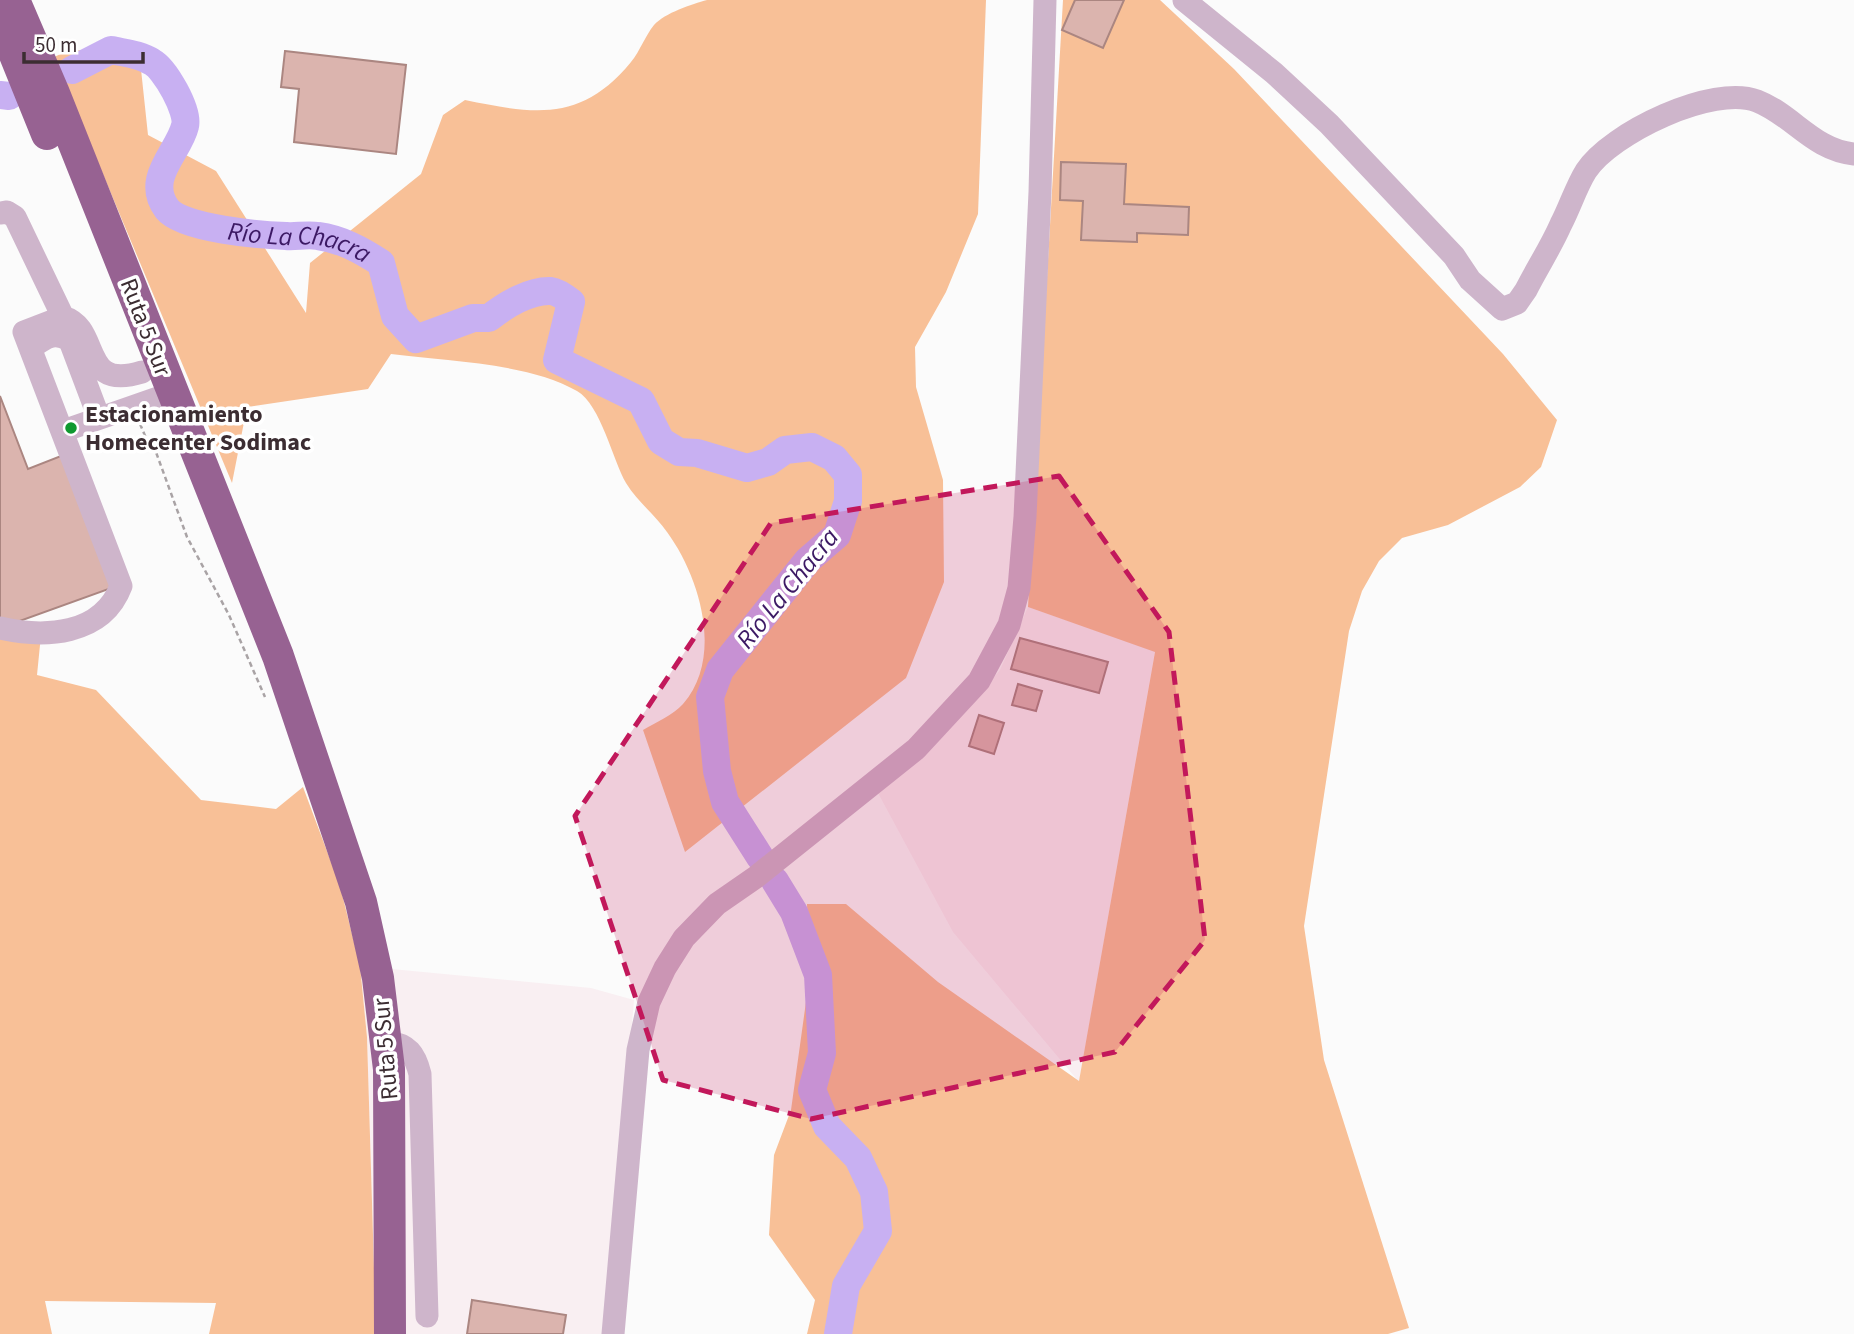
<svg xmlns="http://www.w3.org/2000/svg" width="1854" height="1334" viewBox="0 0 1854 1334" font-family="'Source Sans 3',sans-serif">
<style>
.built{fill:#f9eff2}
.green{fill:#f8c097}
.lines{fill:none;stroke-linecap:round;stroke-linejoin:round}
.river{stroke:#c8b0f2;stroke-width:28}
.building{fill:#dbb4ae;stroke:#ab8681;stroke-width:2}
.path{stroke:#a9a3a5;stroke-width:2.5;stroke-dasharray:5 3.5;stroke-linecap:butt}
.minor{stroke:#ceb5cb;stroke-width:23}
.highway{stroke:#976292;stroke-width:32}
.marked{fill:#c2185b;fill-opacity:0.2;stroke:#c2185b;stroke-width:5;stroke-dasharray:14 9;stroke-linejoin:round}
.poi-dot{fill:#0f982f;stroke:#fff;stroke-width:2.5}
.labels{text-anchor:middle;stroke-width:7;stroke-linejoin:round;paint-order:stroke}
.street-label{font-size:24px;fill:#3c2d32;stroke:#fff}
.poi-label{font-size:24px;font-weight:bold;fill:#3c2d32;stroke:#fff;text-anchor:start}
.water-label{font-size:26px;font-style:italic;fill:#3c1964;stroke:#fff}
</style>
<rect width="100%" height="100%" fill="#fbfbfb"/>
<path class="built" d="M 1028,607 L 1155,651 L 1079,1082 L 953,932 L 878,793 L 966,711 L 1000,670 Z
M 360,966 L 591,988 L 634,1000 L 606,1334 L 376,1334 L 367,1037 Z"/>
<path class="green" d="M 707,0 L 986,0 L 978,214 L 946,292 L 915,347 L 916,387 L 943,480 L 944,582 L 906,678 L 685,852 L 643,730 C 655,723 673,715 683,704 C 724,657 700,577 667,532 C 655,515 637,501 626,483 C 613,461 601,405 577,391 C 529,363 446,361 391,354 L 368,389 L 247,407 L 232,483 L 54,57 L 72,49 L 140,60 L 148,135 L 216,171 L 306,313 L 310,263 L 421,174 L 443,115 L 465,100 C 534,114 581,123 631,62 C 640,51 645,36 654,25 C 665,13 692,4 707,0 Z
M 1063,0 L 1160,0 L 1234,69 L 1503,354 L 1557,420 L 1541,467 L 1520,487 L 1448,525 L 1402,538 L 1379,561 L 1362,591 L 1349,631 L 1304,926 L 1324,1060 L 1409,1328 L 1388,1334 L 807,1334 L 815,1300 L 769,1235 L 774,1155 L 791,1110 L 809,980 L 807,904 L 846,904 L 938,982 L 1079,1081 L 1155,652 L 1028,607 Z
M 0,627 L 41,635 L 37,675 L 96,690 L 201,800 L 276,809 L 303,787 L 340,886 L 360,966 L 367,1037 L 376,1334 L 209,1334 L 216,1303 L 45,1301 L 52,1334 L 0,1334 Z"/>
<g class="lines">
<g class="river">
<path id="s1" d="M 72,70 L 111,50 C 124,53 140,54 152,62 C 165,69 189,111 185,126 C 179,152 144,178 167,209 C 183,229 261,235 286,236 C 296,237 307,234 318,236 C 341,239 361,250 381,263 L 395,316 L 416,339 L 473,318 L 489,318 C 505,305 530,290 551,291 C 558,292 566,298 571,302 L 557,360 L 641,401 L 661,441 L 679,452 L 697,453 L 747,468 L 768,462 L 785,450 L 812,447 L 834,458 L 848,475 L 848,501 L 837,535 L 808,560 L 720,670 L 710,697 L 717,771 L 725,802 L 760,857"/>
<path d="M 0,95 L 9,96"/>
<path d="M 775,881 L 794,912 L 818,975 L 822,1053 L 812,1090 L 827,1126 L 858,1158 L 874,1192 L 878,1231 L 846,1286 L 838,1334"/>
</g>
</g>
<path class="building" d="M 1075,0 L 1124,0 L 1103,48 L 1062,30 Z
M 285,51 L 406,65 L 396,154 L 294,142 L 299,89 L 281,87 Z
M 1061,162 L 1126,164 L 1124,204 L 1189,207 L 1188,235 L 1137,233 L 1137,242 L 1081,240 L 1083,201 L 1060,200 Z
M 0,396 L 28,469 L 66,454 L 117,586 L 17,622 L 0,618 Z
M 1020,638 L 1108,662 L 1099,693 L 1011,669 Z
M 1018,684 L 1042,691 L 1036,711 L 1012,705 Z
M 979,715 L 1004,723 L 994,754 L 969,746 Z
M 472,1300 L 566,1315 L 563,1334 L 467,1334 Z"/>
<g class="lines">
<path class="path" d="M 140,424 L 146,438 L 153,444 L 187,537 L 229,615 L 265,697"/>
<path class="minor" d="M 1184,0 L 1274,73 L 1329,124 L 1454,256 L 1470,280 L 1502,309 L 1517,303 L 1526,290 C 1537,268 1551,247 1561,224 C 1570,207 1576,187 1586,171 C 1611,133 1713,84 1757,101 C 1793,115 1813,150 1854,154
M 0,213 L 7,212 L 15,217 L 63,317 L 24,332 L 121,586 C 102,636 44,638 0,628
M 63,317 C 102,328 78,392 142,372
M 34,346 C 46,337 56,331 70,341 L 99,418
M 63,431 L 172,393
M 387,1042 C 408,1044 415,1054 420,1074 L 427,1316
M 613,1334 L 638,1050 L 649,1002 L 665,968 L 684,938 L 717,904 L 756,877 L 916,749 L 979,681 L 1009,625 L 1019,588 L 1025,517 L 1040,192 L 1045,0"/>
<path class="highway" d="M 14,0 L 53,91 L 278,656 L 361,902 L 378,978 L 389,1069 L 390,1334
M 0,18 L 47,134"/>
</g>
<path class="marked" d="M 1059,476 L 1169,632 L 1205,940 L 1115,1052 L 811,1119 L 663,1080 L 575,816 L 771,523 Z"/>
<circle class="poi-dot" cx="71" cy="428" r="7"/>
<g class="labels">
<g class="street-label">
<text transform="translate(146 327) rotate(69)" y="8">Ruta 5 Sur</text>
<text transform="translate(385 1049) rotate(-95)" y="8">Ruta 5 Sur</text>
</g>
<g class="poi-label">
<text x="85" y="422">Estacionamiento<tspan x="85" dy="28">Homecenter Sodimac</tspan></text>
</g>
<g class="water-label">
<text dy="9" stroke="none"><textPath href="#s1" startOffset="390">Río La Chacra</textPath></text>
<text transform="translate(787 588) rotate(-51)" y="9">Río La Chacra</text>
</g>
</g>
<path d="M24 52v10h119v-10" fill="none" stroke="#3c2d32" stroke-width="3.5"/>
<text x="35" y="52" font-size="21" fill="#3c2d32" stroke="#ffffff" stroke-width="5" paint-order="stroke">50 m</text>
</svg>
